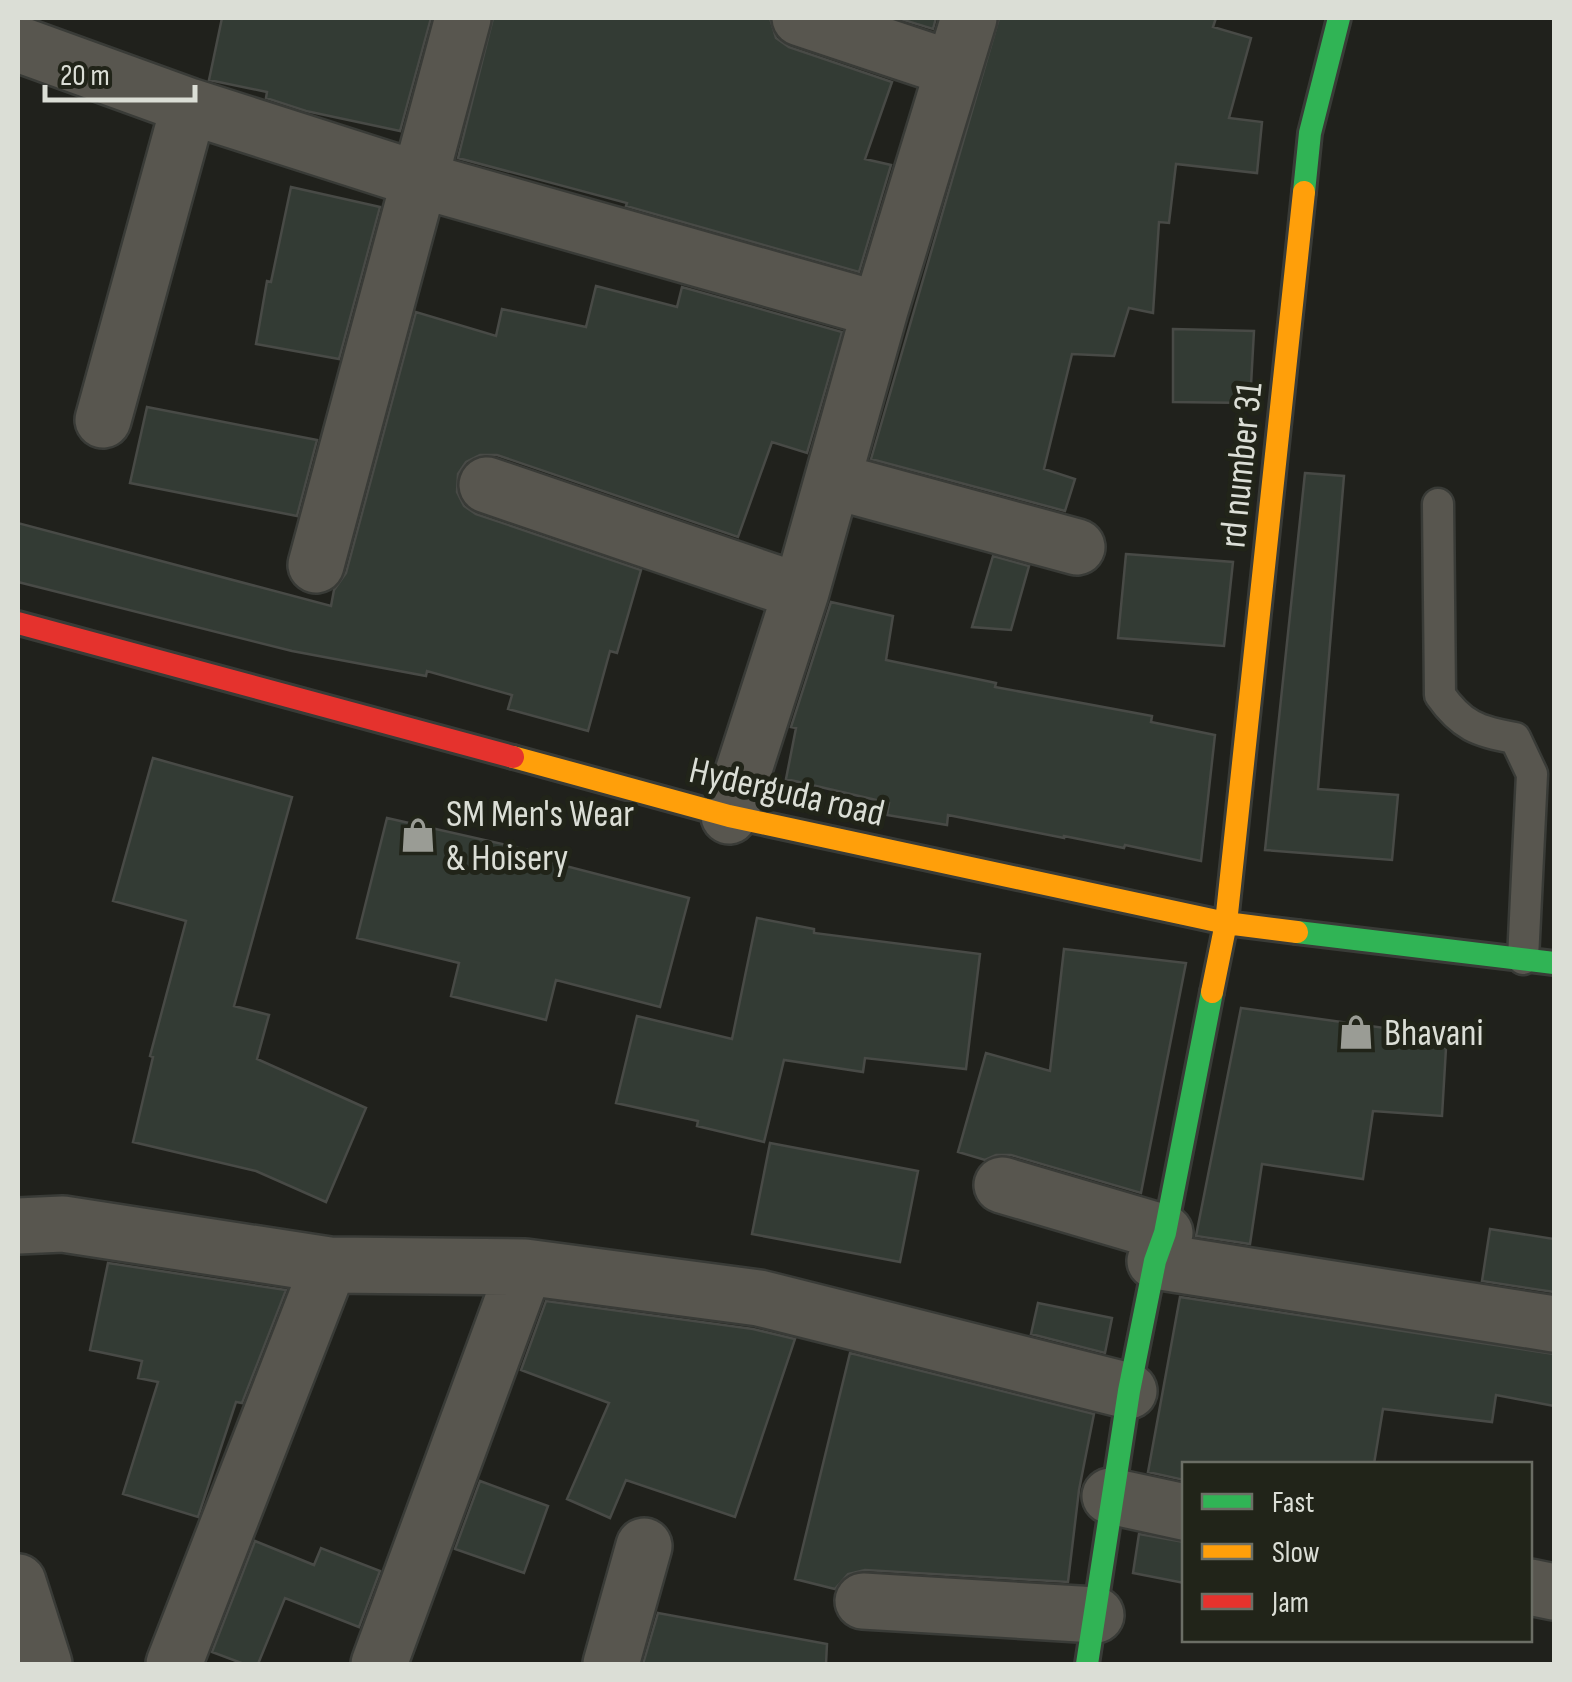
<svg xmlns="http://www.w3.org/2000/svg" width="1572" height="1682" viewBox="0 0 1572 1682" font-family="'Sofia Sans Condensed',sans-serif">
<style>
.building{fill:#333b34;stroke:#484a46;stroke-width:2.5}
.lines{fill:none;stroke-linecap:round;stroke-linejoin:round}
.lane-casing{stroke:#393b37;stroke-width:35}
.street-casing{stroke:#393b37;stroke-width:60}
.fast-casing{stroke:#393b37;stroke-width:28}
.slow-casing{stroke:#393b37;stroke-width:28}
.jam-casing{stroke:#393b37;stroke-width:28}
.lane{stroke:#58564f;stroke-width:30}
.street{stroke:#58564f;stroke-width:55}
.fast{stroke:#30b455;stroke-width:22}
.slow{stroke:#ff9f0a;stroke-width:22}
.jam{stroke:#e5322d;stroke-width:22}
.labels{text-anchor:middle;stroke-width:10;stroke-linejoin:round;paint-order:stroke}
.street-label{font-size:38px;fill:#dbded6;stroke:#212419}
.poi-label{font-size:38px;fill:#dbded6;stroke:#212419;text-anchor:start}
</style>
<rect width="100%" height="100%" fill="#20211c"/>
<path class="building" d="M 222,18 L 431,18 L 400,131 L 306,111 L 266,98 L 267,92 L 209,80 Z
M 493,18 L 770,18 L 776,38 L 789,47 L 892,82 L 865,159 L 891,165 L 859,272 L 626,206 L 627,203 L 458,158 Z
M 897,18 L 936,18 L 933,29 Z
M 999,18 L 1216,18 L 1213,27 L 1251,38 L 1229,118 L 1262,122 L 1257,173 L 1176,164 L 1169,223 L 1159,222 L 1153,313 L 1129,308 L 1114,356 L 1072,354 L 1044,469 L 1075,479 L 1065,511 L 871,459 Z
M 291,187 L 380,207 L 339,359 L 256,344 L 267,281 L 271,282 Z
M 596,286 L 677,307 L 682,287 L 842,332 L 807,453 L 772,442 L 738,537 L 497,455 L 480,455 L 466,462 L 458,474 L 457,492 L 464,506 L 476,514 L 641,570 L 617,653 L 610,651 L 588,731 L 508,709 L 512,695 L 427,671 L 426,676 L 292,651 L 18,582 L 18,523 L 331,606 L 334,590 L 346,573 L 416,312 L 496,336 L 502,309 L 586,327 Z
M 1173,329 L 1254,331 L 1250,403 L 1173,402 Z
M 147,407 L 317,440 L 297,516 L 130,483 Z
M 1305,473 L 1344,476 L 1318,789 L 1398,795 L 1392,860 L 1265,850 Z
M 1126,554 L 1233,562 L 1224,646 L 1118,638 Z
M 993,556 L 1029,566 L 1011,630 L 972,627 Z
M 831,602 L 893,616 L 886,660 L 996,683 L 995,687 L 1152,716 L 1151,722 L 1215,735 L 1201,861 L 1125,845 L 1124,848 L 1064,836 L 1064,838 L 948,815 L 947,825 L 887,815 L 889,803 L 786,779 L 796,728 L 791,727 Z
M 153,758 L 292,797 L 234,1006 L 269,1015 L 257,1059 L 366,1108 L 326,1202 L 256,1171 L 133,1142 L 153,1057 L 150,1056 L 186,921 L 113,901 Z
M 387,818 L 529,850 L 527,856 L 689,898 L 660,1007 L 556,980 L 546,1020 L 451,996 L 459,963 L 357,938 Z
M 757,918 L 814,929 L 814,933 L 980,954 L 966,1069 L 865,1058 L 863,1072 L 784,1060 L 764,1142 L 697,1126 L 698,1121 L 616,1103 L 637,1016 L 732,1039 Z
M 1064,949 L 1186,963 L 1141,1193 L 1011,1155 L 996,1155 L 985,1160 L 958,1152 L 986,1053 L 1050,1071 Z
M 1241,1008 L 1385,1028 L 1383,1044 L 1446,1048 L 1442,1116 L 1373,1111 L 1363,1179 L 1262,1164 L 1250,1244 L 1196,1236 Z
M 770,1143 L 918,1171 L 900,1262 L 752,1234 Z
M 1490,1229 L 1554,1239 L 1554,1292 L 1482,1281 Z
M 108,1263 L 286,1290 L 242,1403 L 236,1402 L 198,1517 L 123,1494 L 158,1382 L 138,1378 L 142,1361 L 90,1350 Z
M 1180,1297 L 1554,1354 L 1554,1406 L 1496,1395 L 1492,1422 L 1383,1409 L 1374,1464 L 1184,1464 L 1184,1480 L 1148,1472 Z
M 546,1301 L 753,1329 L 795,1339 L 735,1517 L 626,1480 L 610,1518 L 567,1499 L 609,1403 L 521,1370 Z
M 1038,1303 L 1112,1318 L 1105,1353 L 1031,1334 Z
M 850,1353 L 1094,1414 L 1079,1490 L 1068,1582 L 865,1570 L 848,1574 L 835,1589 L 795,1579 Z
M 480,1481 L 548,1506 L 524,1573 L 455,1549 Z
M 1139,1534 L 1184,1542 L 1184,1583 L 1133,1573 Z
M 255,1541 L 314,1565 L 321,1548 L 380,1571 L 359,1627 L 285,1598 L 258,1664 L 244,1664 L 212,1652 Z
M 658,1613 L 827,1644 L 826,1664 L 643,1664 Z"/>
<g class="lines">
<defs>
<path id="lane" d="M 1438,504 L 1440,695 C 1461,725 1478,732 1515,738 L 1532,774 L 1523,959"/>
<path id="street" d="M 800,18 L 953,69
M 18,44 L 189,106 L 420,180 L 880,310
M 103,420 L 189,106
M 834,481 L 1077,547
M 487,485 L 801,592
M 316,565 L 463,18
M 729,816 L 801,592 L 880,310 L 969,18
M 1002,1185 L 1165,1233
M 18,1226 L 63,1224 L 329,1265 L 525,1267 L 759,1298 L 1129,1391
M 1155,1261 L 1554,1324
M 1110,1496 L 1184,1512
M 18,1582 L 44,1664
M 1530,1587 L 1554,1592
M 863,1601 L 1096,1615
M 174,1664 L 329,1265
M 379,1664 L 525,1267
M 611,1664 L 644,1546"/>
<path id="fast" d="M 1304,192 L 1310,133 L 1339,18
M 1297,932 L 1554,963
M 1087,1664 L 1129,1391 L 1155,1261 L 1165,1233 L 1212,992"/>
<path id="slow" d="M 513,757 L 729,816 L 1226,923 L 1297,932
M 1212,992 L 1226,923 L 1304,192"/>
<path id="jam" d="M 18,623 L 513,757"/>
</defs>
<use href="#lane" class="lane-casing"/>
<use href="#street" class="street-casing"/>
<use href="#fast" class="fast-casing"/>
<use href="#slow" class="slow-casing"/>
<use href="#jam" class="jam-casing"/>
<use href="#lane" class="lane"/>
<use href="#street" class="street"/>
<use href="#fast" class="fast"/>
<use href="#slow" class="slow"/>
<use href="#jam" class="jam"/>
</g>
<defs>
<symbol id="shop-bare" viewBox="-9 -9 18 18"><path d="M-5-2.5h2.3a2.7 3.5 0 0 1 5.4 0H5L5.5 6h-11ZM-1.5-2.5h3a1.5 2.3 0 0 0-3 0Z" fill="#9a9c95" stroke="#212419" stroke-width="2.5" paint-order="stroke"/></symbol>
</defs>
<g fill-rule="evenodd">
<use href="#shop-bare" x="393" y="810" width="50" height="50"/>
<use href="#shop-bare" x="1331" y="1007" width="50" height="50"/>
</g>
<g class="labels">
<g class="street-label">
<text transform="translate(1240 465) rotate(-84)" y="13">rd number 31</text>
<text transform="translate(787 791) rotate(13)" y="13">Hyderguda road</text>
</g>
<g class="poi-label">
<text x="446" y="826">SM Men's Wear<tspan x="446" dy="44">&amp; Hoisery</tspan></text>
<text x="1384" y="1045">Bhavani</text>
</g>
</g>
<rect width="1572" height="1682" fill="none" stroke="#dbded6" stroke-width="40"/>
<rect x="1182" y="1462" width="350" height="180" fill="#212419" stroke="#6b6e65" stroke-width="2.5"/>
<rect x="1202" y="1494" width="50" height="15" fill="#30b455" stroke="#6b6e65" stroke-width="2.5"/>
<text x="1272" y="1512" font-size="30" fill="#dbded6">Fast</text>
<rect x="1202" y="1544" width="50" height="15" fill="#ff9f0a" stroke="#6b6e65" stroke-width="2.5"/>
<text x="1272" y="1562" font-size="30" fill="#dbded6">Slow</text>
<rect x="1202" y="1594" width="50" height="15" fill="#e5322d" stroke="#6b6e65" stroke-width="2.5"/>
<text x="1272" y="1612" font-size="30" fill="#dbded6">Jam</text>
<path d="M45 85v15h150v-15" fill="none" stroke="#dbded6" stroke-width="5"/>
<text x="60" y="85" font-size="30" fill="#dbded6" stroke="#212419" stroke-width="8" paint-order="stroke">20 m</text>
</svg>
